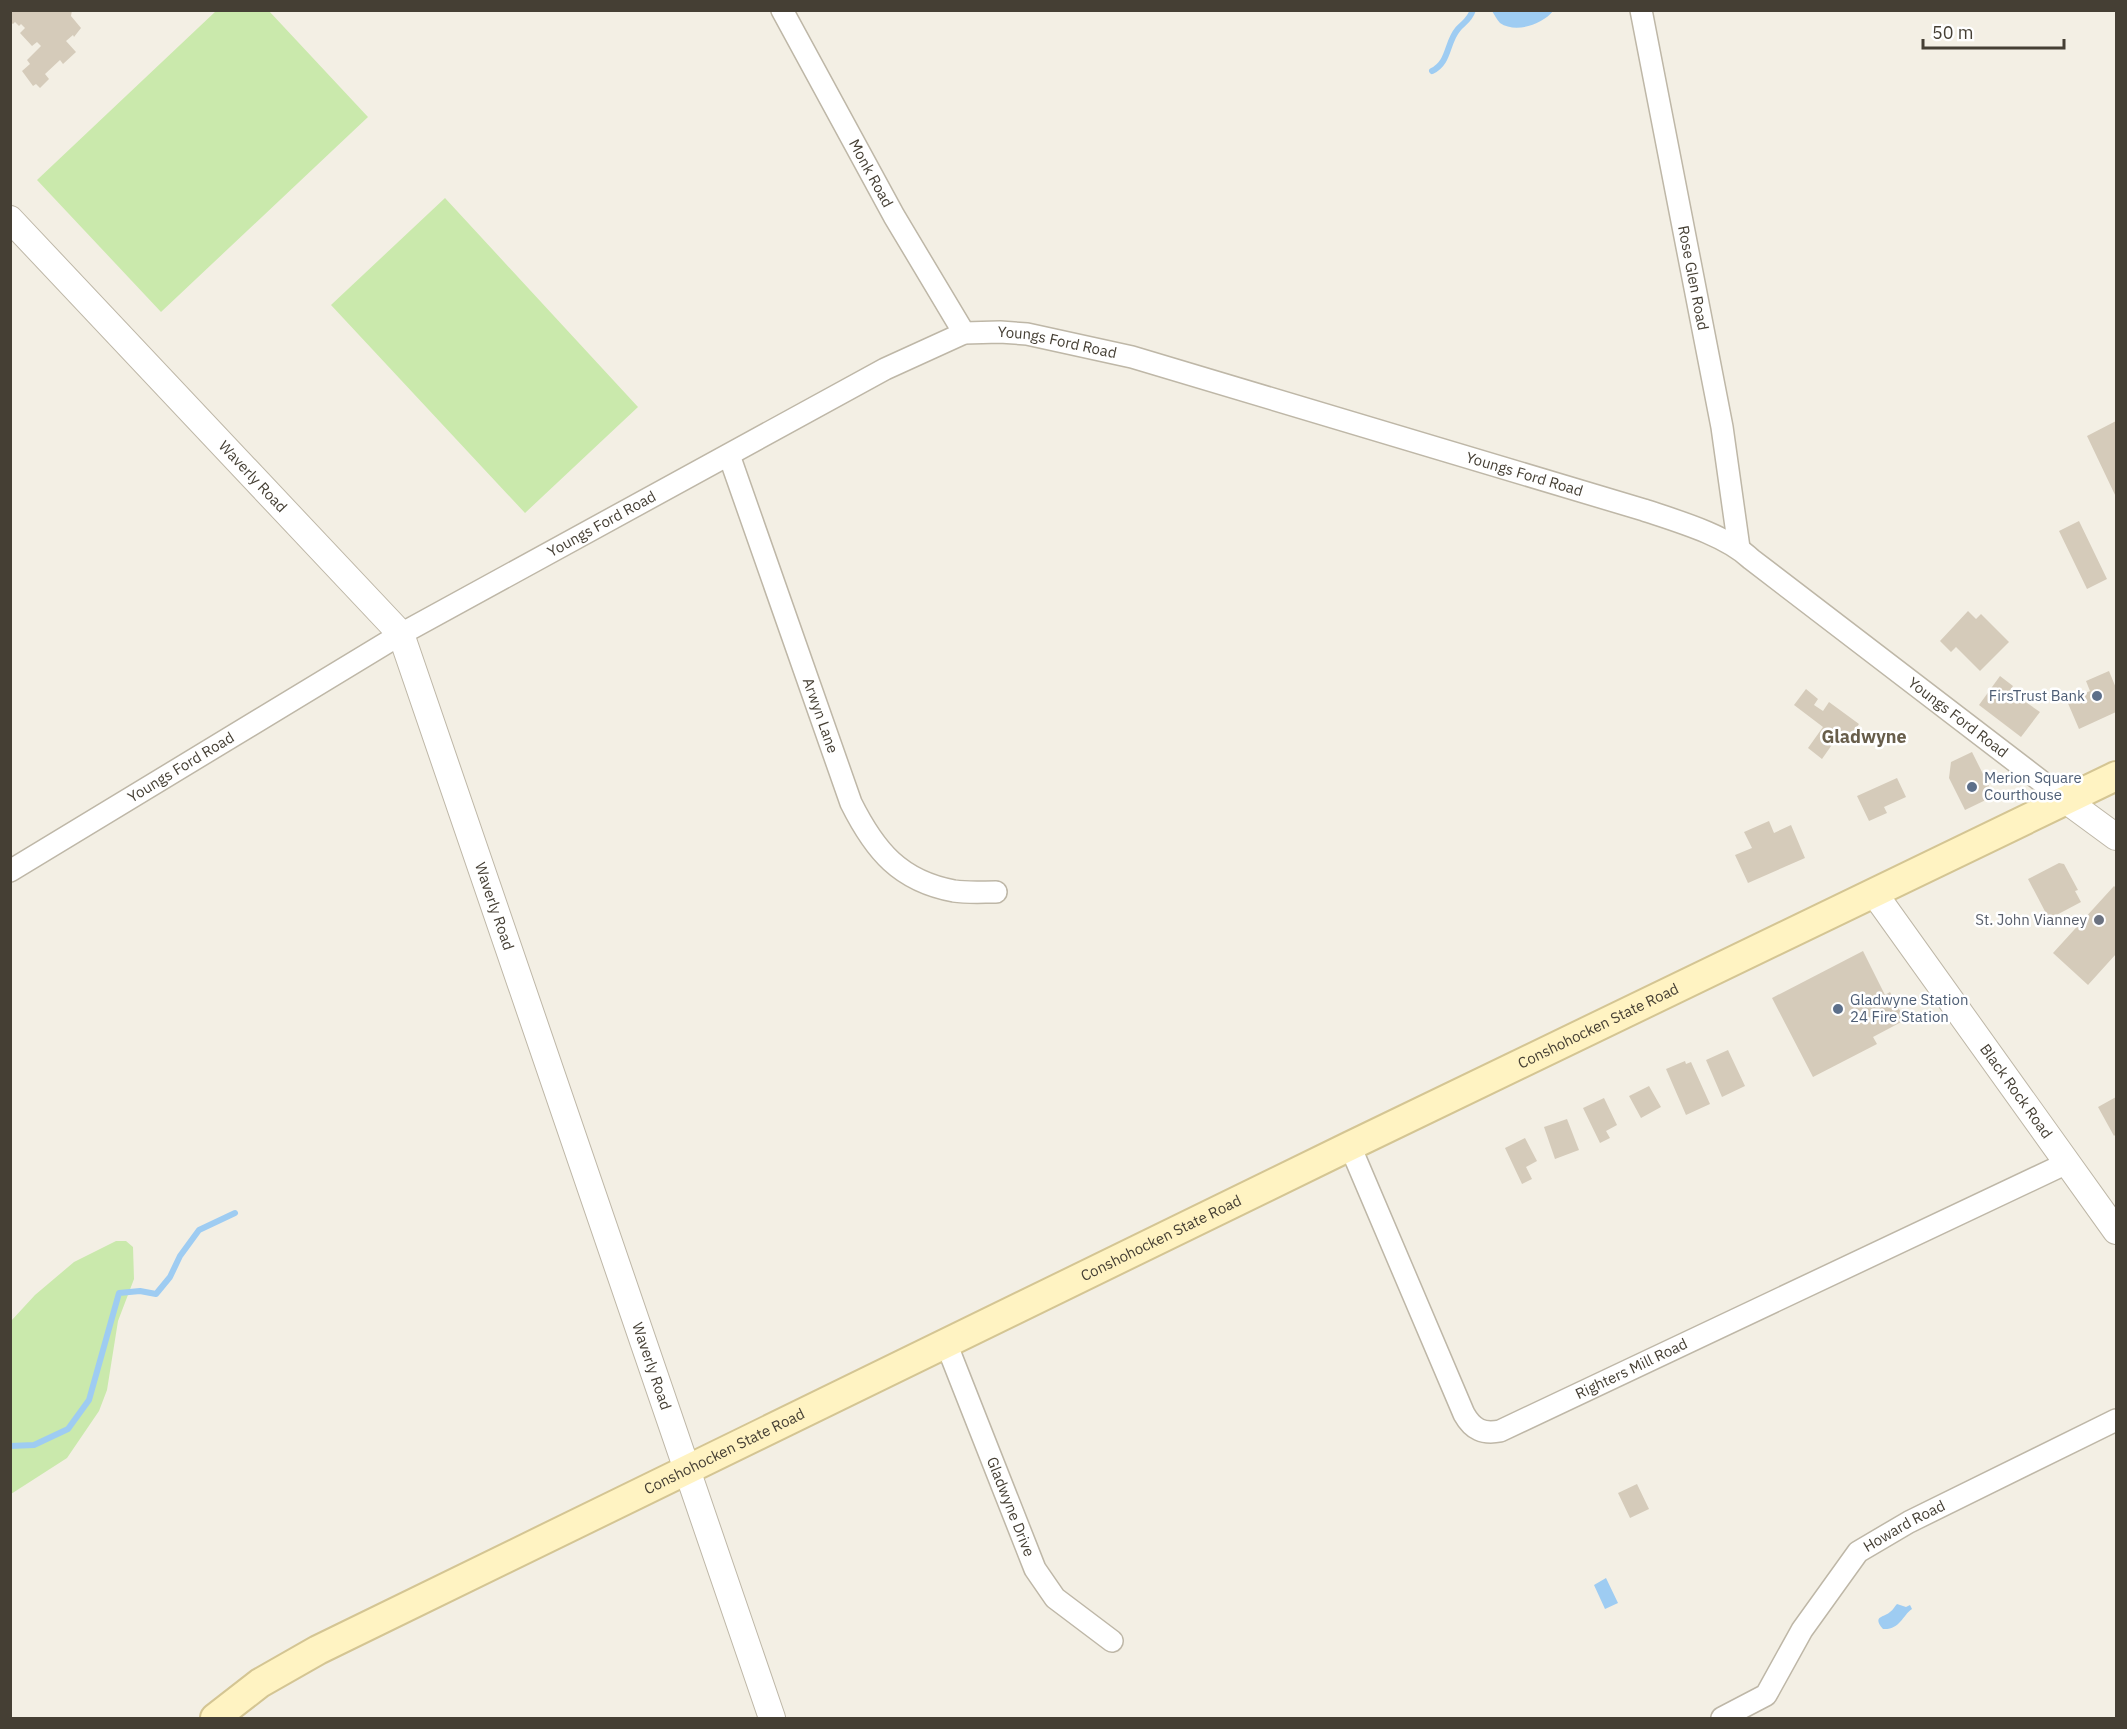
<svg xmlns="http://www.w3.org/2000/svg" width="2127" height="1729" viewBox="0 0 2127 1729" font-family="'IBM Plex Sans',sans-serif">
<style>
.green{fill:#cae9ac}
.water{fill:#9eccf2}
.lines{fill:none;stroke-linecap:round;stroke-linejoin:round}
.stream{stroke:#9eccf2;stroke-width:6}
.building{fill:#d5cbba}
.minor-casing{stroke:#beb7a7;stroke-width:24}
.tertiary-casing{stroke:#beb7a7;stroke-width:28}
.secondary-casing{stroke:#d4c593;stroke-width:32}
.minor{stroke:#fff;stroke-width:21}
.tertiary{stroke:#fff;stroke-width:26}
.secondary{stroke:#fff3c2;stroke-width:28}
.service-dot{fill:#5c6f8a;stroke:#fff;stroke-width:2}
.worship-dot{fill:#6b7280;stroke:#fff;stroke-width:2}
.labels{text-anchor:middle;stroke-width:5;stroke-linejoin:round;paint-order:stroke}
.street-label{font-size:15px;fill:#453f34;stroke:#fff}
.service-label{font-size:15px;fill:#4e5e75;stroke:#fff;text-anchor:start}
.worship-label{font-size:15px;fill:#5b616d;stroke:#fff;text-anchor:end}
.quarter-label{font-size:18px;font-weight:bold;fill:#685e4b;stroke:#fff}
</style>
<rect width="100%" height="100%" fill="#f3efe4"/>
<path class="green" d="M 216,11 L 269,11 L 368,117 L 161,312 L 37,180 Z
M 445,198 L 638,407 L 525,513 L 331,305 Z
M 116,1241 L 126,1241 L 133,1247 L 134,1279 L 118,1321 L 107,1390 L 99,1411 L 67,1458 L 11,1494 L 11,1321 L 35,1295 L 74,1262 Z"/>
<path class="water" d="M 1492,11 L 1553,11 C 1543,24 1516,34 1500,23 C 1497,20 1494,14 1492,11 Z
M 1606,1578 L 1618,1603 L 1605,1609 L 1594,1585 Z
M 1897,1604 L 1906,1607 L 1910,1605 L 1912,1609 C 1902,1616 1900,1630 1883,1629 C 1872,1616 1883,1618 1890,1612 C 1893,1610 1895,1606 1897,1604 Z"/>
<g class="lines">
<path class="stream" d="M 1432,71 C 1450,62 1446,43 1458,29 C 1464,22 1469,21 1473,10
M 10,1446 L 34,1445 L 68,1429 L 89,1400 L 119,1293 L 140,1291 L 156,1294 L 170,1277 L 180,1256 L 199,1230 L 235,1213"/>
</g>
<path class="building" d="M 10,10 L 72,10 L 71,16 L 81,28 L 74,37 L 73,35 L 66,41 L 76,52 L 63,64 L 60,60 L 45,74 L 49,79 L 40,88 L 36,84 L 33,86 L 22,71 L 30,64 L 27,60 L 41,46 L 37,42 L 32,46 L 20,33 L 25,28 L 21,24 L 19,26 L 15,22 L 13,24 L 10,22 Z
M 2116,421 L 2116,497 L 2087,436 Z
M 2079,521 L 2107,579 L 2087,589 L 2059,531 Z
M 1968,611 L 1976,619 L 1981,614 L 2009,642 L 1980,671 L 1956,647 L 1951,652 L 1940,641 Z
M 2109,671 L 2116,688 L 2116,712 L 2079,729 L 2067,701 L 2090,691 L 2086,681 Z
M 2000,676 L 2013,686 L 2010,691 L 2040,712 L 2021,737 L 1979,705 Z
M 1806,689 L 1818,699 L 1814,705 L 1823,711 L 1829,702 L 1859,724 L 1844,744 L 1836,739 L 1822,759 L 1808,748 L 1823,727 L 1794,705 Z
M 1972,752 L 1994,796 L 1965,810 L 1949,778 L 1951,762 Z
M 1897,778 L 1906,797 L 1884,807 L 1887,813 L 1869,821 L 1857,796 Z
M 1769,821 L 1774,833 L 1791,825 L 1805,858 L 1748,883 L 1735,855 L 1752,848 L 1744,832 Z
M 2059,863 L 2064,864 L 2078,890 L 2075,891 L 2081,902 L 2049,919 L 2028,879 Z
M 2114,886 L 2116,888 L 2116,954 L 2088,985 L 2053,953 Z
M 1863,951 L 1885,995 L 1890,992 L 1905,1020 L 1873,1037 L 1877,1044 L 1813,1077 L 1772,998 Z
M 1728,1050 L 1745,1086 L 1722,1097 L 1706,1060 Z
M 1685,1061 L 1686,1064 L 1691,1062 L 1710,1104 L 1686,1115 L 1666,1069 Z
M 1649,1086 L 1661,1107 L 1641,1118 L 1629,1096 Z
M 2116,1097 L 2116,1134 L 2114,1136 L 2098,1107 Z
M 1604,1098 L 1617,1125 L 1606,1131 L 1610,1138 L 1600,1143 L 1583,1108 Z
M 1567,1119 L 1579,1150 L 1555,1159 L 1544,1127 Z
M 1525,1138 L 1537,1161 L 1526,1167 L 1532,1179 L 1522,1184 L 1505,1148 Z
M 1637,1484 L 1649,1509 L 1630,1518 L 1618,1493 Z"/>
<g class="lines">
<defs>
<g id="minor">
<path id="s1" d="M 782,10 L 894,216 L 964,333"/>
<path id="s2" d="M 1641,10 L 1722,427 L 1739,548"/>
<path id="s3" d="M 729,455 L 851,803 C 875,851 900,881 954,891 C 967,893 982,892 996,892"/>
<path id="s4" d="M 10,871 L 401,634 L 885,369 L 964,333 L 1000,332 L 1027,334 L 1132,357 L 1644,510 C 1677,521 1726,535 1751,559 L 2067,801"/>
<path id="s5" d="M 1350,1146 L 1464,1414 C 1473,1430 1483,1434 1500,1431 L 2067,1163"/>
<path id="s6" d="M 946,1343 L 1035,1569 L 1055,1598 L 1112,1641"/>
<path id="s7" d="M 1722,1718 L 1766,1695 L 1802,1630 L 1858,1552 L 1909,1522 L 2116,1420"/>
</g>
<g id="tertiary">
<path id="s8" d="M 10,219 L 401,634 L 772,1718"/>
<path d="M 2067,801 L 2116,837"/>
<path id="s9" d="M 1874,893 L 2116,1231"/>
</g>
<g id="secondary">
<path id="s10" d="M 215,1718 L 260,1683 L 318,1650 L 1350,1146 L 2116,776"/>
</g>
</defs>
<use href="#minor" class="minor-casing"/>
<use href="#tertiary" class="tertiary-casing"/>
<use href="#secondary" class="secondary-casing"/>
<use href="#minor" class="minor"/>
<use href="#tertiary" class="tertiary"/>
<use href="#secondary" class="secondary"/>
</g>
<g class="service-dot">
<circle cx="2097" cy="696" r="6"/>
<circle cx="1972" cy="787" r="6"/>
<circle cx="1838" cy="1009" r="6"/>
</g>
<circle class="worship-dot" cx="2099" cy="920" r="6"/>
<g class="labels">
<g class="street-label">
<text dy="5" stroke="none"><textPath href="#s1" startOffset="186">Monk Road</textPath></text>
<text dy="5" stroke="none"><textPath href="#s2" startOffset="273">Rose Glen Road</textPath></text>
<text dy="5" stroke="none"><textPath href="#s4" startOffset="1190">Youngs Ford Road</textPath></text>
<text dy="5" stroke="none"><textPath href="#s4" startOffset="1676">Youngs Ford Road</textPath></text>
<text dy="5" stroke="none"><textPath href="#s8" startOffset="354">Waverly Road</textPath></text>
<text dy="5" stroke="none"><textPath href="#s4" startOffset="686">Youngs Ford Road</textPath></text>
<text dy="5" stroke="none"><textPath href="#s3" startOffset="276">Arwyn Lane</textPath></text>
<text dy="5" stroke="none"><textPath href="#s4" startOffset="2180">Youngs Ford Road</textPath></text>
<text dy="5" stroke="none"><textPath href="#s4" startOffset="200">Youngs Ford Road</textPath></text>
<text dy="5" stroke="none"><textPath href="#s8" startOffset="858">Waverly Road</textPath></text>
<text dy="5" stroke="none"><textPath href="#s10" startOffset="1548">Conshohocken State Road</textPath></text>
<text dy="5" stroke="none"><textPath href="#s9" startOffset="244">Black Rock Road</textPath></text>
<text dy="5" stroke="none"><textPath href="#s10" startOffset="1062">Conshohocken State Road</textPath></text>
<text dy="5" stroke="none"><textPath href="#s8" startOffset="1344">Waverly Road</textPath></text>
<text dy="5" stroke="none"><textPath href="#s5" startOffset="480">Righters Mill Road</textPath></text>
<text dy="5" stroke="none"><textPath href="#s10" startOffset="576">Conshohocken State Road</textPath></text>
<text dy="5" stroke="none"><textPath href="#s6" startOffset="176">Gladwyne Drive</textPath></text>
<text dy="5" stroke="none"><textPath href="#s7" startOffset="273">Howard Road</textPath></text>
</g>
<g class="service-label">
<text x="2085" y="701" text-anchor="end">FirsTrust Bank</text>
<text x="1984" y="783">Merion Square<tspan x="1984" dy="17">Courthouse</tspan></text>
<text x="1850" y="1005">Gladwyne Station<tspan x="1850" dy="17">24 Fire Station</tspan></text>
</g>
<g class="worship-label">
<text x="2087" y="925">St. John Vianney</text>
</g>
<g class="quarter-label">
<text x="1864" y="743">Gladwyne</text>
</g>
</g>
<rect width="2127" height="1729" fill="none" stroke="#453f34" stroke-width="24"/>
<path d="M1923 39v9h141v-9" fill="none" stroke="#453f34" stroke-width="3"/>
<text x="1932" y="39" font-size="18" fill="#453f34" stroke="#ffffff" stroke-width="4.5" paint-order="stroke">50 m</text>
</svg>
